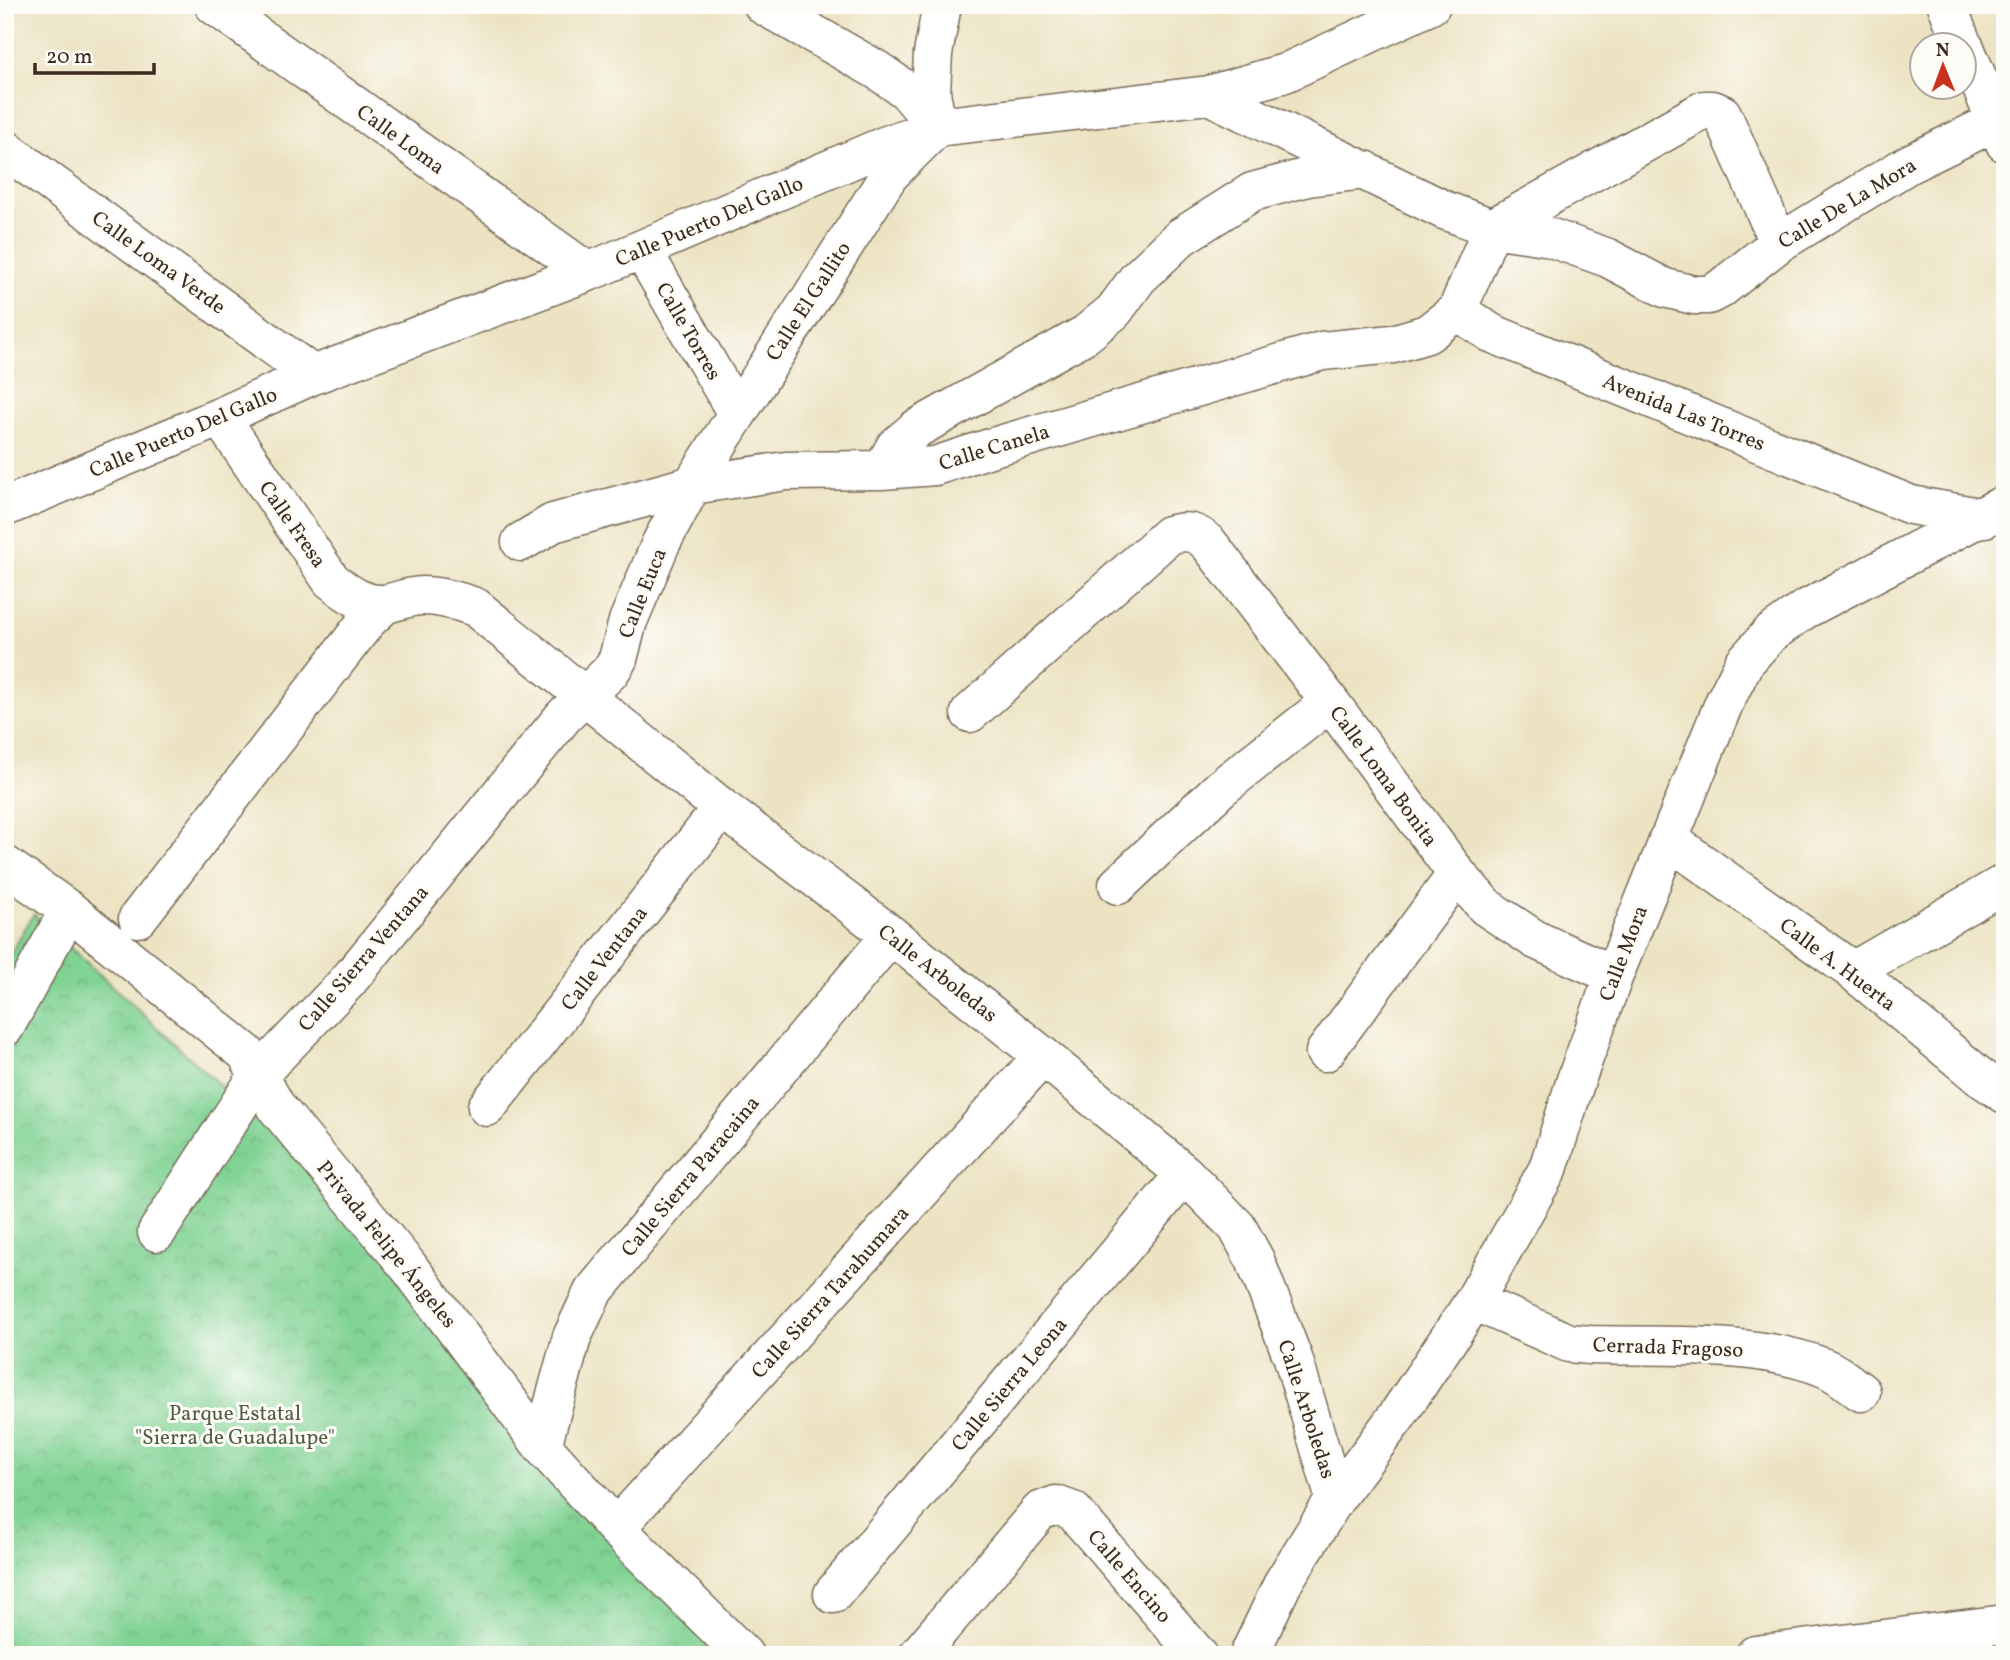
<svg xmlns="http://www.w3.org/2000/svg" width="2010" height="1660" viewBox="0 0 2010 1660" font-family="Vollkorn,serif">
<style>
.park{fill:url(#park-crowns);stroke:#5e7e59;stroke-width:2}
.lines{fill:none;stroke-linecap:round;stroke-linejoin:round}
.minor-casing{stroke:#796b58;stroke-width:41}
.minor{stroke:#fff;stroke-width:38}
.labels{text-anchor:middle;stroke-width:6;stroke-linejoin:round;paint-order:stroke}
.street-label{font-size:21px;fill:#3b2a1e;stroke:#fdfcf7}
.park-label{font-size:21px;fill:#505d41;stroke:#fdfcf7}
</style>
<defs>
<pattern id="park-crowns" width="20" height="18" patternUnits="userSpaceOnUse" patternTransform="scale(1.75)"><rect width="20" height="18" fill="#81d394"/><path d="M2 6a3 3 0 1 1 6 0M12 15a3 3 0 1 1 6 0" fill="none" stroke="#70b57f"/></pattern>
</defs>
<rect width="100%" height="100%" fill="#fdfcf7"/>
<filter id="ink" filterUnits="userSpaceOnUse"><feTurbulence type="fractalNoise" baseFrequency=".0143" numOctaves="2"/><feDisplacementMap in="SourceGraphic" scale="14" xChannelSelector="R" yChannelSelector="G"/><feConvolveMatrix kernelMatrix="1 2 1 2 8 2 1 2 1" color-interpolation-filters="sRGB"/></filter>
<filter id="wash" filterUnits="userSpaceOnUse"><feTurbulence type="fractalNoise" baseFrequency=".00686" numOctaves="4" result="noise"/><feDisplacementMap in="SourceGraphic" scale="28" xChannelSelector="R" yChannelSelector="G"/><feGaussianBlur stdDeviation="1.57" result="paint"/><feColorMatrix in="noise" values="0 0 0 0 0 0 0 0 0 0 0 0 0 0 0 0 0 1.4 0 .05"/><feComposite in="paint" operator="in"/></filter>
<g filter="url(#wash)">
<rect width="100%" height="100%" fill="#ece3c3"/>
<path class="park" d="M 34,914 L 356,1211 L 613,1513 L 758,1655 L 5,1655 L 5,962 Z"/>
</g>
<g filter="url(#ink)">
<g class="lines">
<defs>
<path id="minor" d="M 214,5 L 588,272
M 763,5 L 877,70 L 907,91 L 937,127
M 1947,5 L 1963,46
M 1965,48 L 2005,143
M 1209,95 L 1444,210 L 1492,228 L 1546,236 L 1608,258 L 1665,288 L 1694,295 L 1708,295 L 1719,290 L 1779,243 L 1909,164 L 2005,117
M 937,127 L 931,92 L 933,54 L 942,5
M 5,149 L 313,375
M 1779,243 L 1722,114 L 1713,110 L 1704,110 L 1492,228 L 1457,311 L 1491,333 L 1911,505 L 1985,518
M 642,250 L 736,412
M 220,417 L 331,580 C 348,594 367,608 390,603 C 400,600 412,596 422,596 C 440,596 458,601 475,607 L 722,808 L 891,935 L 1043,1056 L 1185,1174 L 1237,1227 L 1255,1260 L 1293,1358 L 1335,1499
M 882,470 L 895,447 L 916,429 L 1086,334 L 1114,311 L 1138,278 L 1181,237 L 1252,192 L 1308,177 L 1365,170
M 5,507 L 220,417 L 313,375 L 588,272 L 884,146 L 937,127 L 1209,95 L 1285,73 L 1431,5
M 521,542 L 553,523 L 692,485 L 786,471 L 882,470 L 935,466 L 993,447 L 1322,351 L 1393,344 L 1427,334 L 1457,311
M 970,713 L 1169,535 C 1186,530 1196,531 1209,544 L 1330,702 L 1457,874 L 1486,907 L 1536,940 L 1614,975
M 1668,839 L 1853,971 L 1980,1077 L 2005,1094
M 5,865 L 69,910 L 246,1053 L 277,1108 L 408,1266 L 542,1446 L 616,1528 L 744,1655
M 1118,885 L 1221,788 L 1330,702
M 138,918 L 367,621 L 385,604
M 1853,971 L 2005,883
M 5,1027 L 69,910
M 1325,1052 L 1457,874
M 487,1107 L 722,808
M 157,1232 L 259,1074 L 348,981 L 564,716 L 610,672 L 618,659 L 628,621 L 661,543 L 692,485 L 889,175 L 931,133
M 1474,1301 L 1569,1343 L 1590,1345 C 1665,1347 1755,1340 1825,1368 C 1838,1373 1850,1384 1861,1392
M 542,1446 L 572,1337 L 593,1292 L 891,935
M 616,1528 L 1043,1056
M 833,1594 L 1185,1174
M 918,1655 L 1040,1511 L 1056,1505 L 1073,1511 L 1198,1655
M 1249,1655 L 1284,1581 L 1335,1499 L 1397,1416 L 1474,1301 L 1548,1169 L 1576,1080 L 1614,975 L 1724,703 L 1744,663 L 1770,634 L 1804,610 L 2005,504
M 1755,1655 L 2005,1624"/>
</defs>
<use href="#minor" class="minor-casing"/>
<use href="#minor" class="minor"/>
</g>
</g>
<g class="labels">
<g class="street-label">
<text transform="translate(401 139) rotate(36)" y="7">Calle Loma</text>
<text transform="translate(1847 203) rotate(-31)" y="7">Calle De La Mora</text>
<text transform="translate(709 221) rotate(-23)" y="7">Calle Puerto Del Gallo</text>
<text transform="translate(159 262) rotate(36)" y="7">Calle Loma Verde</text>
<text transform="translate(808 301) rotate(-57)" y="7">Calle El Gallito</text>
<text transform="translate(689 331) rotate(60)" y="7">Calle Torres</text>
<text transform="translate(1684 412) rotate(22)" y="7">Avenida Las Torres</text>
<text transform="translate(183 432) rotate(-23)" y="7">Calle Puerto Del Gallo</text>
<text transform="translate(994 447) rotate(-17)" y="7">Calle Canela</text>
<text transform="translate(293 524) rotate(55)" y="7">Calle Fresa</text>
<text transform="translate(642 593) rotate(-68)" y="7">Calle Euca</text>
<text transform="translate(1384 776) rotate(54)" y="7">Calle Loma Bonita</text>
<text transform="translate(1623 953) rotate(-69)" y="7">Calle Mora</text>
<text transform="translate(363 958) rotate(-49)" y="7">Calle Sierra Ventana</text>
<text transform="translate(604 958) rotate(-52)" y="7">Calle Ventana</text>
<text transform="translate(1838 964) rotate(37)" y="7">Calle A. Huerta</text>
<text transform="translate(938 973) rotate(38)" y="7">Calle Arboledas</text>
<text transform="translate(690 1176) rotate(-50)" y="7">Calle Sierra Paracaina</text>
<text transform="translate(387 1244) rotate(51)" y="7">Privada Felipe Ángeles</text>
<text transform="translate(830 1292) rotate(-48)" y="7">Calle Sierra Tarahumara</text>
<text transform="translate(1668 1347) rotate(2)" y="7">Cerrada Fragoso</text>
<text transform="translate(1009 1384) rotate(-50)" y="7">Calle Sierra Leona</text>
<text transform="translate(1307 1409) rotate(72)" y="7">Calle Arboledas</text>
<text transform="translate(1130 1576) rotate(49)" y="7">Calle Encino</text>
</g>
<g class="park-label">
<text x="235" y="1420">Parque Estatal<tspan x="235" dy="24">"Sierra de Guadalupe"</tspan></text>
</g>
</g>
<rect width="2010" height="1660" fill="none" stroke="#fdfcf7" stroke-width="28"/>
<g transform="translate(1943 66) rotate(359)"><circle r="33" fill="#fdfcf7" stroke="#afa8a0" stroke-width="2"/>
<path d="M0-5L12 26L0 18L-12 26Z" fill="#c8321e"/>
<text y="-10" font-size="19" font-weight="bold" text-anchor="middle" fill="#3b2a1e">N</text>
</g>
<path d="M35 63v10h119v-10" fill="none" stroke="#3b2a1e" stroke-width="3.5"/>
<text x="46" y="63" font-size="21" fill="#3b2a1e" stroke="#fdfcf7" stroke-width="5" paint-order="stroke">20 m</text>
</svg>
